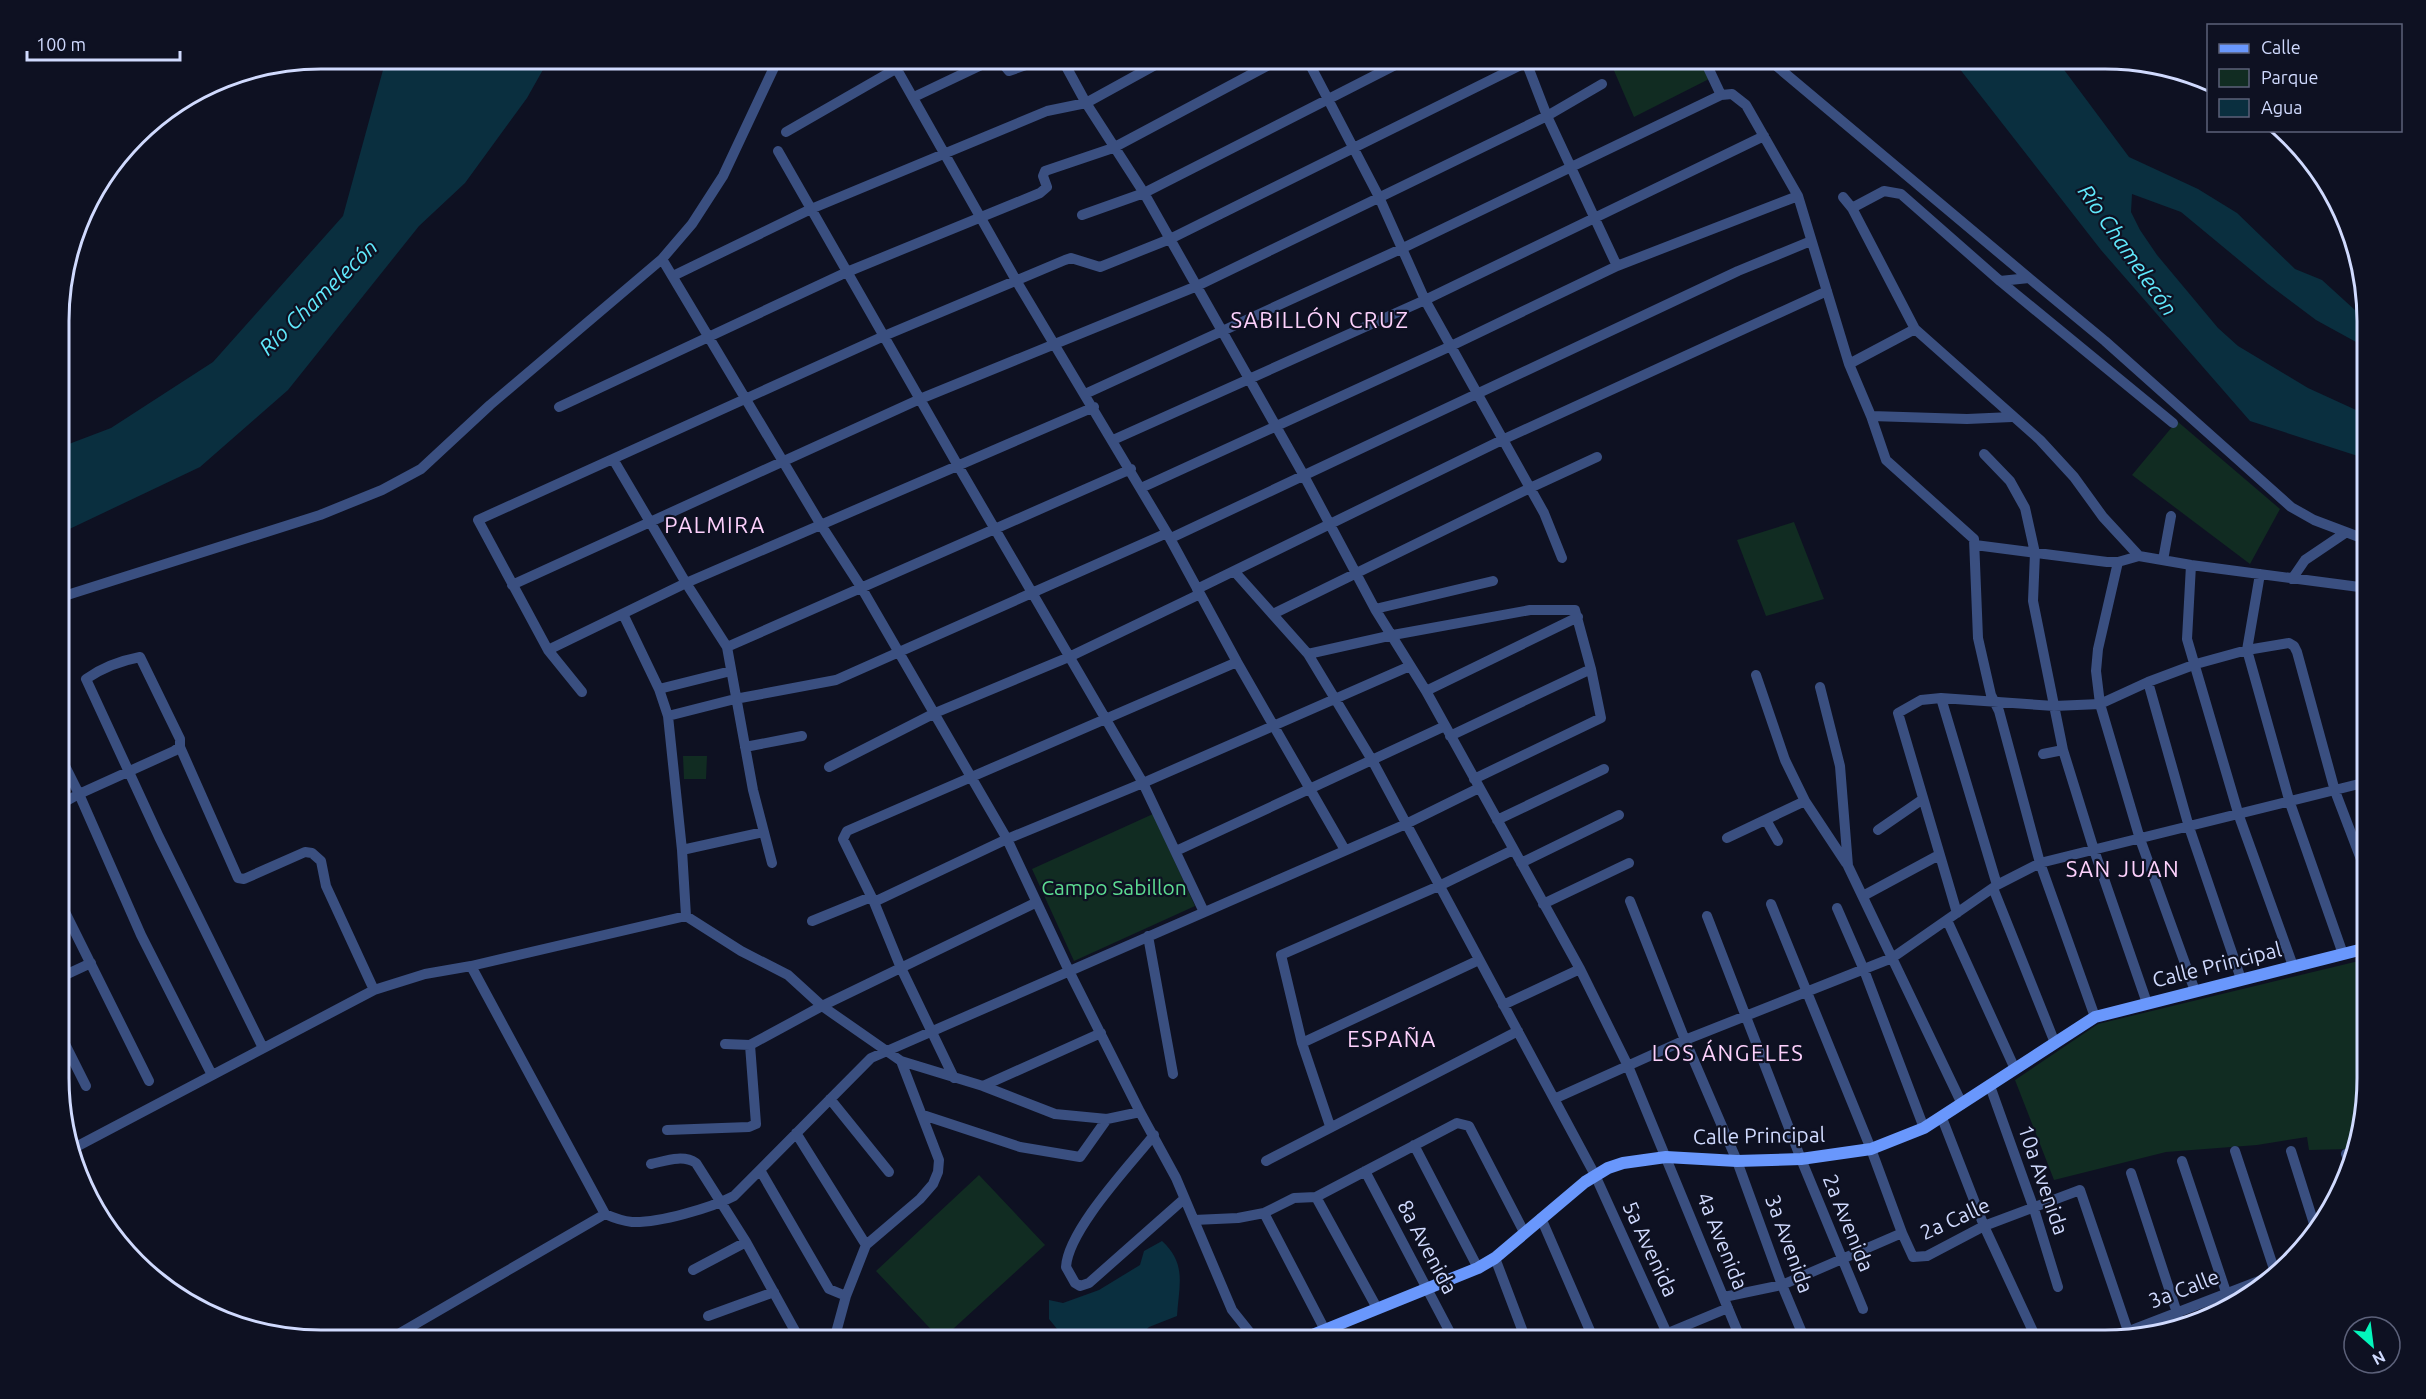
<svg xmlns="http://www.w3.org/2000/svg" width="2426" height="1399" viewBox="0 0 2426 1399" font-family="Ubuntu,sans-serif">
<style>
.green{fill:#112c22}
.water{fill:#0a2f3f}
.lines{fill:none;stroke-linecap:round;stroke-linejoin:round}
.street{stroke:#3a4f80;stroke-width:10}
.secondary{stroke:#6997fc;stroke-width:12}
.labels{text-anchor:middle;stroke-width:4.5;stroke-linejoin:round;paint-order:stroke}
.park-label{font-size:21px;fill:#5ddd92;stroke:#0e1122}
.street-label{font-size:21px;fill:#d0dafe;stroke:#0e1122}
.water-label{font-size:22px;font-style:italic;fill:#60e9fc;stroke:#0e1122}
.neighbourhood-label{font-size:22px;letter-spacing:1.5px;fill:#fed2fd;stroke:#0e1122}
.rim{fill:none;stroke:#d0dafe;stroke-width:3}
</style>
<rect width="100%" height="100%" fill="#0e1122"/>
<path class="green" d="M 1609,59 L 1700,59 L 1711,78 L 1634,117 Z
M 2177,421 L 2280,509 L 2250,564 L 2132,475 Z
M 1794,522 L 1824,599 L 1766,616 L 1737,540 Z
M 683,756 L 707,756 L 706,779 L 684,779 Z
M 1153,814 L 1195,906 L 1074,961 L 1032,869 Z
M 2367,959 L 2367,1095 L 2350,1149 L 2309,1150 L 2307,1137 L 2257,1145 L 2166,1152 L 2054,1180 L 2015,1080 L 2098,1024 Z
M 979,1175 L 1045,1245 L 941,1340 L 876,1271 Z"/>
<path class="water" d="M 386,59 L 549,59 L 527,98 L 465,183 L 419,226 L 288,390 L 200,467 L 61,533 L 61,447 L 111,428 L 213,362 L 343,216 Z
M 1952,59 L 2056,59 L 2129,157 L 2198,189 L 2237,213 L 2295,269 L 2322,280 L 2367,321 L 2367,348 L 2316,320 L 2268,284 L 2181,212 L 2132,194 L 2131,212 L 2140,230 L 2157,255 L 2218,328 L 2238,346 L 2308,388 L 2367,415 L 2367,459 L 2250,421 L 2101,250 Z
M 1162,1241 C 1187,1264 1179,1285 1177,1316 L 1149,1327 L 1135,1340 L 1066,1340 L 1049,1319 L 1049,1300 L 1063,1303 L 1099,1290 L 1140,1265 L 1144,1251 Z"/>
<g class="lines">
<path class="street" d="M 891,59 L 1017,282 L 1167,533 L 1237,662 L 1345,850
M 999,59 L 1009,71 L 1043,59
M 1062,59 L 1086,103 L 1144,193 L 1170,239 L 1303,474 L 1375,609 L 1426,691 L 1580,969 L 1628,1066 L 1741,1340
M 1307,59 L 1379,197 L 1425,300 L 1544,513 L 1562,558
M 1525,59 L 1547,116 L 1617,266
M 1704,59 L 1721,95
M 1768,59 L 2029,278
M 914,97 L 994,59
M 786,132 L 913,59
M 778,151 L 957,464 L 1143,783 L 1204,912
M 1843,197 L 1852,208 L 1915,329 L 2040,440 L 2074,477 L 2103,517 L 2139,556
M 1852,208 L 1884,191 L 1901,194 L 2000,281 L 2173,423
M 1082,215 L 1144,193 L 1407,59
M 662,259 L 821,525 L 861,587 L 1007,839 L 1069,971 L 1140,1112 L 1176,1178 L 1232,1310 L 1256,1340
M 673,276 L 811,209 L 1047,111 L 1086,103 L 1166,59
M 2000,281 L 2029,278 L 2105,341 L 2291,507 L 2314,520 L 2367,540
M 1849,364 L 1915,329
M 1085,394 L 1403,248 L 1721,95 L 1732,94 L 1746,105 L 1798,196 L 1849,364 L 1871,416 L 1886,460 L 1974,539 L 1978,638 L 1991,695 L 1999,711 L 2040,863 L 2095,1017
M 559,407 L 847,272 L 1040,193 L 1047,187 L 1043,176 L 1045,171 L 1113,148 L 1280,59
M 1871,416 L 1967,419 L 2012,417
M 1113,440 L 1425,300 L 1764,136
M 1984,454 L 2010,481 L 2025,508 L 2035,553 L 2033,601 L 2063,750 L 2094,850 L 2147,1003
M 613,459 L 686,583 L 727,647 L 753,790 L 772,863
M 1141,488 L 1451,346 L 1617,266 L 1798,196
M 1171,538 L 1738,271 L 1811,241
M 1975,545 L 2107,562 L 2118,562 L 2139,556 L 2191,565 L 2367,588
M 2163,560 L 2171,516
M 2118,562 L 2098,649 L 2096,671 L 2100,704 L 2140,839 L 2195,991
M 2191,565 L 2187,639 L 2239,816 L 2293,966
M 1234,571 L 1308,654 L 1372,760 L 1595,1175 L 1670,1340
M 2260,574 L 2247,650 L 2290,803 L 2343,954
M 2292,579 L 2305,560 L 2345,533
M 512,585 L 920,399 L 1197,286 L 1547,116 L 1602,84
M 1197,589 L 1502,440 L 1827,291
M 61,597 L 320,515 L 382,490 L 421,469 L 490,405 L 662,259 L 692,224 L 723,176 L 778,59
M 1375,609 L 1493,581
M 623,614 L 659,689 L 668,716 L 682,850 L 686,916
M 1273,614 L 1530,488 L 1597,457
M 727,647 L 1131,469
M 548,650 L 686,583 L 1094,407
M 1308,654 L 1393,635 L 1530,610 L 1575,610 L 1591,669 L 1601,718 L 1474,779
M 1237,662 L 847,831 L 843,839 L 874,902 L 1007,839 L 1143,783 L 1410,666
M 1756,675 L 1785,760 L 1805,801 L 1846,863
M 2148,682 L 2189,827 L 2241,979
M 1820,687 L 1840,766 L 1848,866 L 1962,1104
M 659,689 L 731,671
M 1426,691 L 1578,617
M 582,692 L 548,650 L 478,520 L 884,336 L 1065,260 L 1071,258 L 1100,267 L 1170,239 L 1533,59
M 1941,698 L 1997,885
M 668,716 L 735,699 L 836,680 L 1167,533
M 1450,736 L 1591,669
M 180,747 L 238,878 L 244,879 L 305,852 L 312,853 L 321,861 L 326,886 L 374,990
M 745,747 L 802,736
M 2043,754 L 2063,750
M 61,758 L 79,794 L 61,804
M 829,767 L 935,713 L 1069,657 L 1200,594
M 1497,820 L 1604,769
M 1766,820 L 1778,841
M 1878,830 L 1923,799
M 1727,838 L 1805,801
M 682,850 L 764,832
M 1176,851 L 1445,726
M 1521,863 L 1619,815
M 1993,888 L 2055,1043
M 1863,896 L 1939,855
M 1630,901 L 1685,1040 L 1737,1161 L 1782,1285 L 1805,1340
M 874,902 L 901,968 L 954,1078
M 61,904 L 149,1081
M 1543,904 L 1629,863
M 1771,904 L 1871,1149 L 1902,1233
M 1837,908 L 1864,970 L 1924,1128
M 1957,913 L 1898,713 L 1921,700 L 1941,698 L 2054,706 L 2100,704 L 2148,682 L 2196,664 L 2247,650 L 2289,643 L 2294,646 L 2297,652 L 2335,791 L 2367,875
M 1707,916 L 1801,1159 L 1863,1309
M 1947,920 L 2015,1069
M 812,921 L 871,897
M 1148,936 L 1173,1074
M 471,966 L 605,1214 C 614,1218 623,1221 632,1222 C 659,1223 711,1208 734,1196 L 871,1058 L 1406,824 L 1479,788
M 61,977 L 91,963
M 1503,1005 L 1580,969
M 61,1036 L 86,1086
M 1302,1043 L 1479,960
M 725,1044 L 750,1045 L 822,1006 L 1035,903
M 901,1061 L 983,1086 L 1055,1114 L 1107,1119
M 212,1075 L 141,935 L 79,794 L 174,751 L 180,747 L 180,739 L 140,657 C 119,661 103,667 86,679 L 159,837 L 263,1048
M 983,1086 L 1101,1033
M 1990,1086 L 2034,1209 L 2058,1287
M 830,1099 L 889,1172
M 1554,1099 L 1685,1040 L 1892,958 L 1997,885 L 2040,863 L 2367,782
M 923,1115 L 1020,1147 L 1080,1157 L 1107,1119 L 1140,1112
M 1942,1118 L 1984,1226 L 2037,1340
M 1330,1126 L 1302,1043 L 1281,955 L 1441,885 L 1513,850
M 667,1130 L 749,1127 L 756,1124 L 750,1045
M 796,1133 L 866,1245
M 1154,1135 C 1130,1165 1068,1230 1066,1267 L 1075,1283 L 1080,1286 L 1089,1283 L 1184,1199
M 1414,1145 L 1478,1268
M 74,1148 L 374,990 L 425,974 L 471,966 L 686,916 L 741,951 L 788,975 L 822,1006 L 901,1061 L 939,1160 L 938,1172 L 933,1184 L 920,1199 L 866,1245 L 846,1296 L 834,1340
M 2235,1151 L 2276,1275
M 2291,1151 L 2316,1230
M 2346,1154 L 2348,1159
M 1266,1161 L 1518,1031
M 2182,1161 L 2231,1307
M 651,1164 C 665,1161 683,1154 696,1163 L 746,1242 L 800,1340
M 760,1170 L 829,1289 L 846,1296
M 1365,1171 L 1454,1340
M 2131,1173 L 2180,1322
M 1316,1197 L 1377,1308
M 1264,1213 L 1325,1330
M 1541,1218 L 1594,1340
M 1194,1220 L 1238,1218 L 1264,1213 L 1294,1198 L 1316,1197 L 1457,1123 L 1469,1126 L 1524,1232
M 1495,1258 L 1526,1340
M 693,1270 L 746,1242
M 1724,1297 L 1782,1285 L 1902,1233 L 1913,1257 L 1927,1256 L 1984,1226 L 2080,1190 L 2130,1337
M 708,1316 L 774,1292
M 388,1340 L 605,1214
M 1651,1340 L 1728,1308
M 2106,1340 L 2277,1274"/>
<path class="secondary" d="M 1300,1340 L 1478,1268 L 1495,1258 L 1585,1182 L 1608,1168 L 1623,1163 L 1666,1157 L 1737,1161 L 1801,1159 L 1871,1149 L 1924,1128 L 2095,1017 L 2367,948"/>
</g>
<g class="labels">
<g class="park-label">
<text x="1114" y="895">Campo Sabillon</text>
</g>
<g class="street-label">
<text transform="translate(2217 965) rotate(-14)" y="7">Calle Principal</text>
<text transform="translate(1759 1136) rotate(-1)" y="7">Calle Principal</text>
<text transform="translate(2043 1180) rotate(71)" y="7">10a Avenida</text>
<text transform="translate(1955 1219) rotate(-24)" y="7">2a Calle</text>
<text transform="translate(1848 1223) rotate(68)" y="7">2a Avenida</text>
<text transform="translate(1722 1241) rotate(68)" y="7">4a Avenida</text>
<text transform="translate(1789 1244) rotate(70)" y="7">3a Avenida</text>
<text transform="translate(1427 1247) rotate(62)" y="7">8a Avenida</text>
<text transform="translate(1650 1249) rotate(65)" y="7">5a Avenida</text>
<text transform="translate(2184 1289) rotate(-21)" y="7">3a Calle</text>
</g>
<g class="water-label">
<text transform="translate(2128 250) rotate(55)" y="8">Río Chamelecón</text>
<text transform="translate(318 297) rotate(-44)" y="8">Río Chamelecón</text>
</g>
<g class="neighbourhood-label">
<text x="1320" y="328">SABILLÓN CRUZ</text>
<text x="715" y="533">PALMIRA</text>
<text x="2123" y="877">SAN JUAN</text>
<text x="1392" y="1047">ESPAÑA</text>
<text x="1728" y="1061">LOS ÁNGELES</text>
</g>
</g>
<path d="M0 0H2426V1399H0ZM321 69H2105A252 252 0 0 1 2357 321V1078A252 252 0 0 1 2105 1330H321A252 252 0 0 1 69 1078V321A252 252 0 0 1 321 69Z" fill="#0e1122" fill-rule="evenodd"/>
<path class="rim" d="M321 69H2105A252 252 0 0 1 2357 321V1078A252 252 0 0 1 2105 1330H321A252 252 0 0 1 69 1078V321A252 252 0 0 1 321 69Z"/>
<rect x="2207" y="24" width="195" height="108" fill="#0e1122" stroke="#5c617a" stroke-width="1.5"/>
<rect x="2219" y="44" width="30" height="9" fill="#6997fc" stroke="#5c617a" stroke-width="1.5"/>
<text x="2261" y="54" font-size="18" fill="#d0dafe">Calle</text>
<rect x="2219" y="69" width="30" height="18" fill="#112c22" stroke="#5c617a" stroke-width="1.5"/>
<text x="2261" y="84" font-size="18" fill="#d0dafe">Parque</text>
<rect x="2219" y="99" width="30" height="18" fill="#0a2f3f" stroke="#5c617a" stroke-width="1.5"/>
<text x="2261" y="114" font-size="18" fill="#d0dafe">Agua</text>
<g transform="translate(2372 1345) rotate(152)"><circle r="28" fill="#0e1122" stroke="#5c617a" stroke-width="1.5"/>
<path d="M0-4.5L10 22L0 15L-10 22Z" fill="#04f6bc"/>
<text y="-9" font-size="16" font-weight="bold" text-anchor="middle" fill="#d0dafe">N</text>
</g>
<path d="M27 51v9h153v-9" fill="none" stroke="#d0dafe" stroke-width="3"/>
<text x="36" y="51" font-size="18" fill="#d0dafe" stroke="#0e1122" stroke-width="4.5" paint-order="stroke">100 m</text>
</svg>
